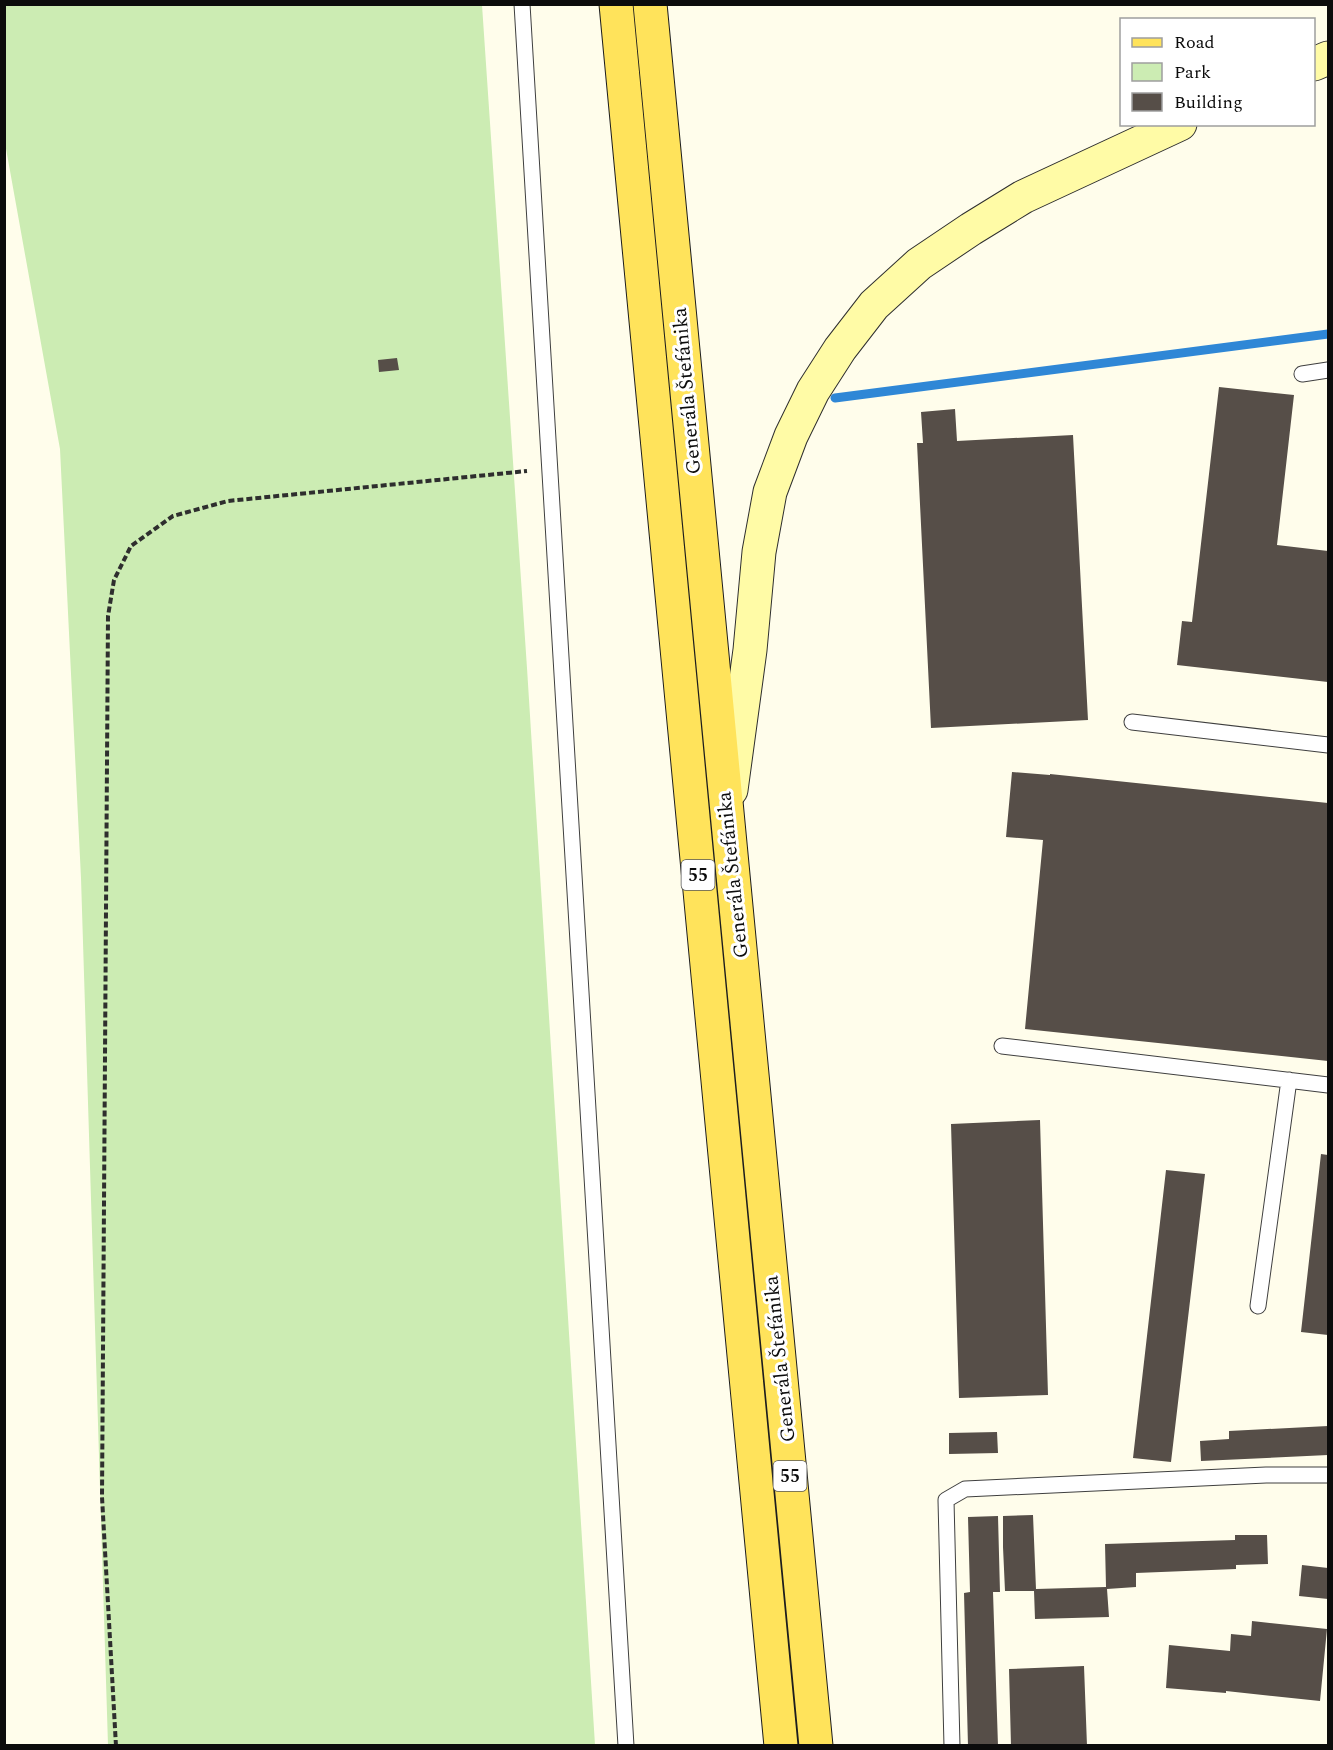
<svg xmlns="http://www.w3.org/2000/svg" width="1333" height="1750" viewBox="0 0 1333 1750" font-family="Spectral,serif">
<style>
.green{fill:#ccecb3}
.lines{fill:none;stroke-linecap:round;stroke-linejoin:round}
.stream{stroke:#2f87d6;stroke-width:9}
.building{fill:#564e48}
.service-casing{stroke:#3f3f3f;stroke-width:17}
.secondary-casing{stroke:#2e2e2e;stroke-width:35}
.primary-casing{stroke:#1d1d1d;stroke-width:35}
.path{stroke:#2e2e2e;stroke-width:4;stroke-dasharray:6 3;stroke-linecap:butt}
.service{stroke:#fff;stroke-width:15}
.secondary{stroke:#fffba6;stroke-width:33}
.primary{stroke:#ffe35b;stroke-width:33}
.labels{text-anchor:middle;stroke-width:6;stroke-linejoin:round;paint-order:stroke}
.shield{fill:#fff;stroke:#555;stroke-width:1.5}
.shield-label{font-size:18px;font-weight:bold;fill:#0c0c0c}
.street-label{font-size:20px;fill:#0c0c0c;stroke:#fff}
</style>
<rect width="100%" height="100%" fill="#fffdeb"/>
<path class="green" d="M 4,5 L 482,5 L 527,668 L 595,1745 L 108,1745 L 81,878 L 60,449 L 5,143 Z"/>
<g class="lines">
<path class="stream" d="M 835,398 L 1328,334"/>
</g>
<path class="building" d="M 397,358 L 399,370 L 379,372 L 378,360 Z
M 1219,387 L 1294,395 L 1277,545 L 1328,551 L 1328,682 L 1177,665 L 1182,621 L 1192,622 Z
M 955,409 L 957,441 L 1073,435 L 1088,720 L 931,728 L 917,443 L 923,443 L 921,412 Z
M 1012,772 L 1050,775 L 1050,774 L 1328,803 L 1328,1061 L 1025,1029 L 1043,840 L 1006,837 Z
M 1040,1120 L 1048,1395 L 959,1398 L 951,1124 Z
M 1321,1154 L 1328,1155 L 1328,1335 L 1301,1332 Z
M 1166,1170 L 1205,1174 L 1171,1462 L 1133,1458 Z
M 1328,1426 L 1328,1455 L 1201,1461 L 1200,1441 L 1229,1439 L 1229,1431 Z
M 997,1432 L 998,1453 L 949,1454 L 949,1433 Z
M 1033,1515 L 1036,1589 L 1106,1587 L 1105,1544 L 1235,1540 L 1235,1535 L 1267,1535 L 1268,1564 L 1236,1565 L 1236,1569 L 1136,1573 L 1136,1587 L 1107,1589 L 1109,1617 L 1035,1619 L 1034,1591 L 1005,1591 L 1003,1547 L 1003,1516 Z
M 998,1516 L 1000,1592 L 993,1592 L 998,1746 L 968,1746 L 964,1593 L 970,1592 L 968,1517 Z
M 1302,1565 L 1328,1568 L 1328,1599 L 1299,1596 Z
M 1252,1621 L 1327,1629 L 1320,1701 L 1226,1691 L 1226,1693 L 1166,1688 L 1169,1645 L 1230,1651 L 1231,1634 L 1251,1636 Z
M 1084,1666 L 1087,1746 L 1011,1746 L 1009,1669 Z"/>
<g class="lines">
<defs>
<path id="service" d="M 522,4 L 626,1746
M 1302,374 L 1328,370
M 1132,722 L 1328,745
M 1002,1046 L 1328,1085
M 1258,1306 L 1289,1080
M 952,1746 L 946,1500 L 965,1489 L 1266,1475 L 1328,1475"/>
<path id="secondary" d="M 1314,64 L 1328,58
M 731,790 L 750,650 L 759,552 L 770,492 L 791,436 L 813,391 L 840,349 L 874,305 L 919,264 L 971,229 L 1023,197 L 1180,124"/>
<path id="primary" d="M 616,4 L 781,1746
M 650,4 L 816,1746"/>
</defs>
<use href="#service" class="service-casing"/>
<use href="#secondary" class="secondary-casing"/>
<use href="#primary" class="primary-casing"/>
<path class="path" d="M 116,1746 L 102,1497 L 108,616 L 114,580 L 131,546 L 173,516 L 228,501 L 527,471"/>
<use href="#service" class="service"/>
<use href="#secondary" class="secondary"/>
<use href="#primary" class="primary"/>
</g>
<g class="labels">
<g class="shield">
<rect x="681.5" y="860" width="33" height="30" rx="4.5"/>
<rect x="773.5" y="1461" width="33" height="30" rx="4.5"/>
</g>
<g class="shield-label">
<text x="698" y="881">55</text>
<text x="790" y="1482">55</text>
</g>
<g class="street-label">
<text transform="translate(686 391) rotate(-95)" y="7">Generála Štefánika</text>
<text transform="translate(732 875) rotate(-96)" y="7">Generála Štefánika</text>
<text transform="translate(779 1359) rotate(-96)" y="7">Generála Štefánika</text>
</g>
</g>
<rect width="1333" height="1750" fill="none" stroke="#0c0c0c" stroke-width="12"/>
<rect x="1120" y="18" width="195" height="108" fill="#ffffff" stroke="#9e9e9e" stroke-width="1.5"/>
<rect x="1132" y="38" width="30" height="9" fill="#ffe35b" stroke="#9e9e9e" stroke-width="1.5"/>
<text x="1174" y="48" font-size="18" fill="#0c0c0c">Road</text>
<rect x="1132" y="63" width="30" height="18" fill="#ccecb3" stroke="#9e9e9e" stroke-width="1.5"/>
<text x="1174" y="78" font-size="18" fill="#0c0c0c">Park</text>
<rect x="1132" y="93" width="30" height="18" fill="#564e48" stroke="#9e9e9e" stroke-width="1.5"/>
<text x="1174" y="108" font-size="18" fill="#0c0c0c">Building</text>
</svg>
